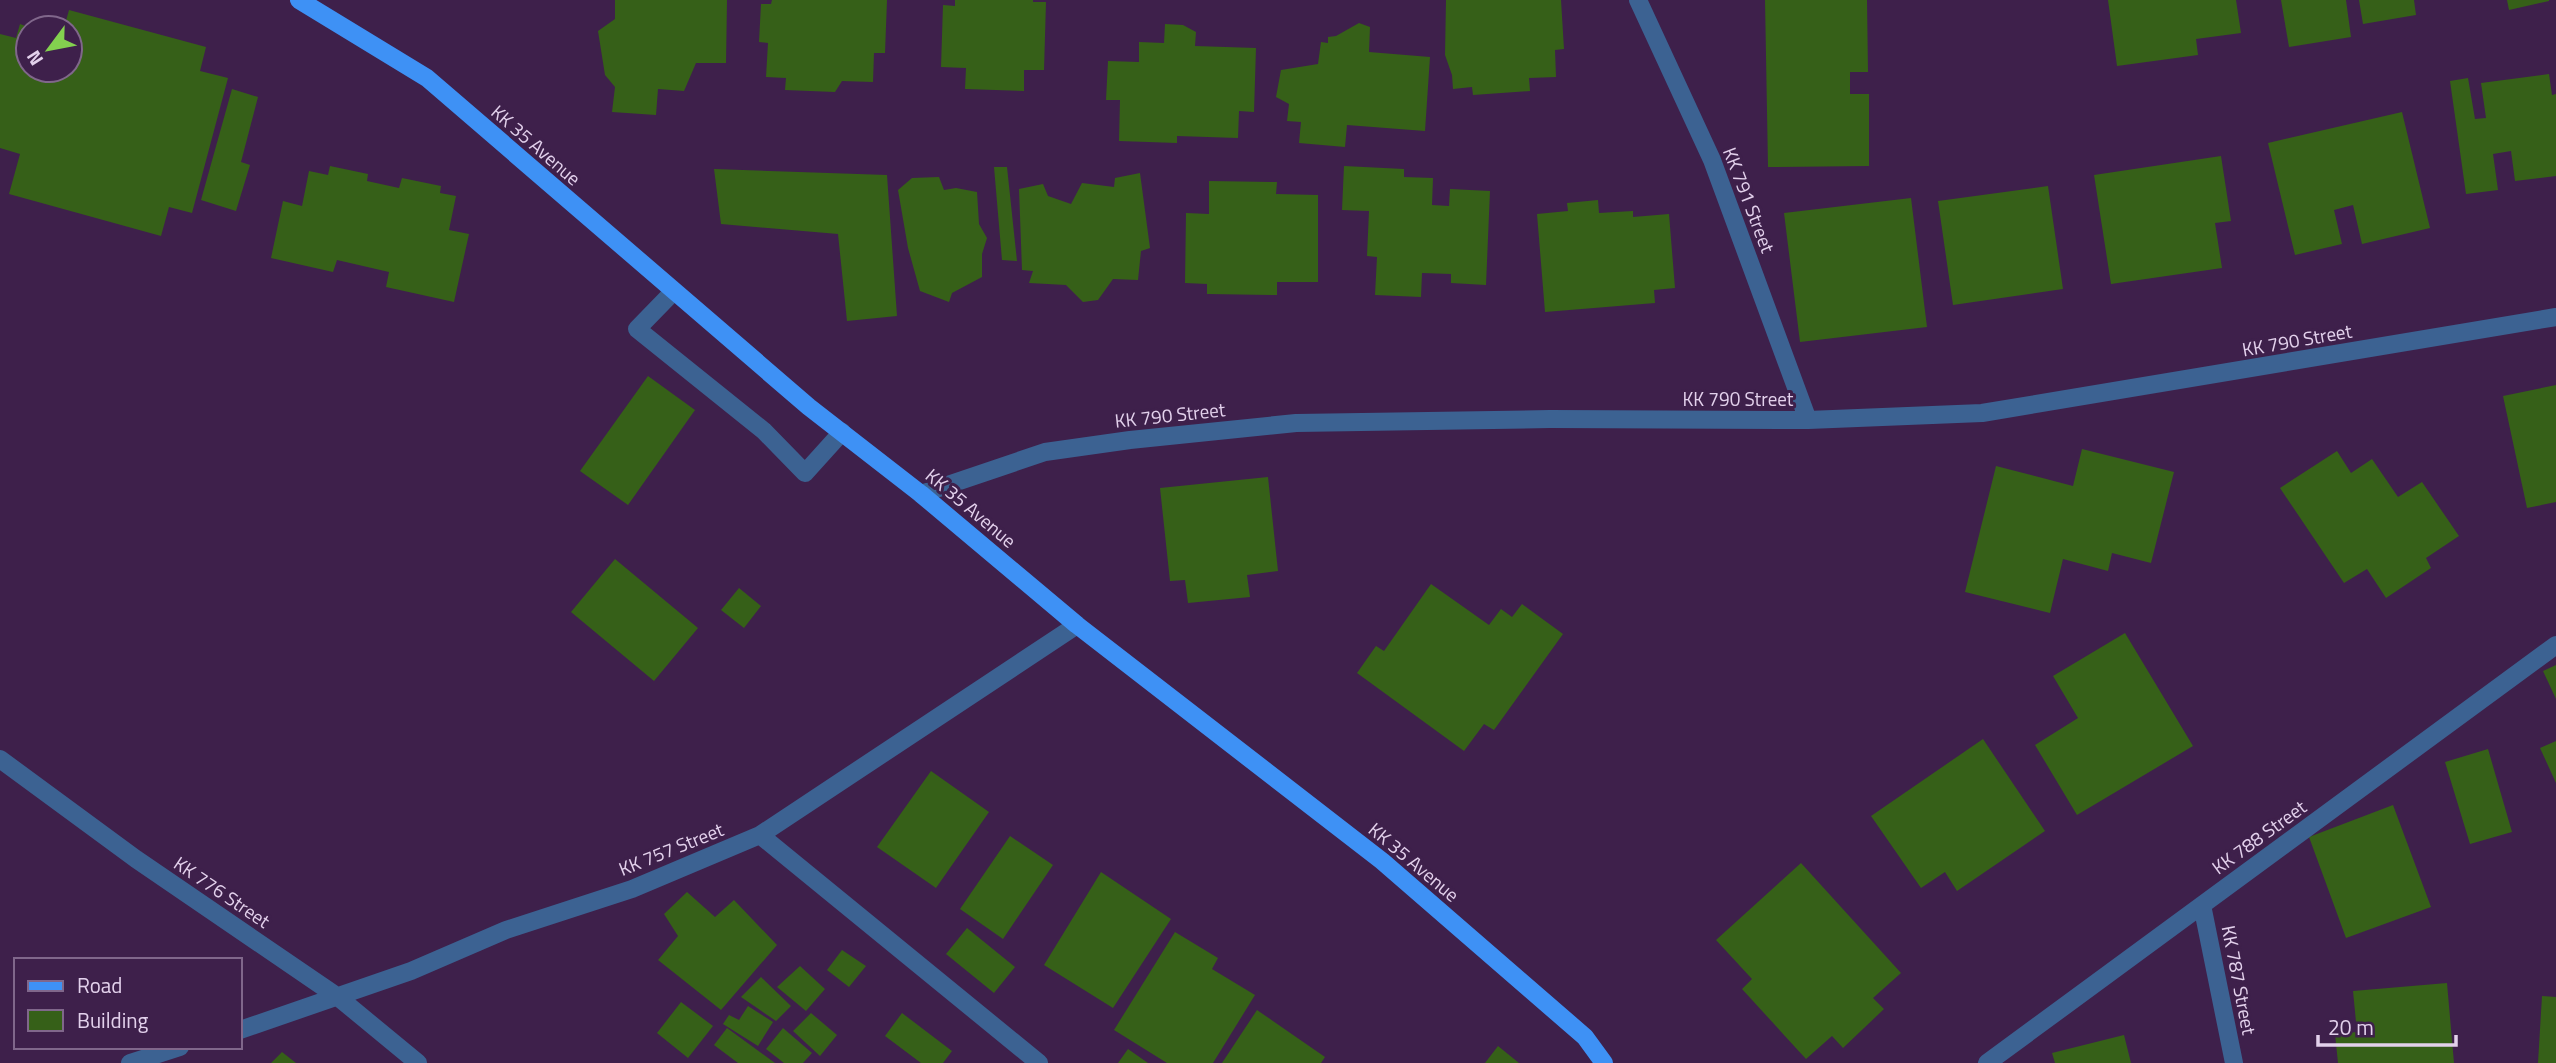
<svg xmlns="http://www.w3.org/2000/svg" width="2556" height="1063" viewBox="0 0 2556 1063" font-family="'Titillium Web',sans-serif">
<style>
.building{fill:#366018}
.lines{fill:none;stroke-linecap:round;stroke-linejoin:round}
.minor{stroke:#3c6292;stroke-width:18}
.major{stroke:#3e91f5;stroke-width:18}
.labels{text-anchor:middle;stroke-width:6;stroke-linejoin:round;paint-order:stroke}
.street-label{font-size:19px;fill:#e3d1ec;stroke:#3e204b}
</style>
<rect width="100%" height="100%" fill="#3e204b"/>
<path class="building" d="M 615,0 L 727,0 L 726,63 L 696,63 L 684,91 L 658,89 L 656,115 L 612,112 L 615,87 L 605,75 L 598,31 L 615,19 Z
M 772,0 L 887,0 L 885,53 L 874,53 L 873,82 L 842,81 L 835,92 L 785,90 L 786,78 L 766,77 L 768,43 L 759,42 L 761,4 L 771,4 Z
M 955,0 L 1033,0 L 1033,2 L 1046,2 L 1044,70 L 1024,70 L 1024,91 L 965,89 L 966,68 L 941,67 L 943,5 L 955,6 Z
M 1446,0 L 1561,0 L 1564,49 L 1555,50 L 1556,77 L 1529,78 L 1530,91 L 1473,95 L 1472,87 L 1453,89 L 1452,75 L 1445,55 Z
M 1765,0 L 1867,0 L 1868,72 L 1850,72 L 1850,94 L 1869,94 L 1869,166 L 1768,167 Z
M 2108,0 L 2236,0 L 2241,33 L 2196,39 L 2198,55 L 2117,66 Z
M 2281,0 L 2346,0 L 2351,37 L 2289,47 Z
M 2359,0 L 2414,0 L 2416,15 L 2363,24 Z
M 2507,0 L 2549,0 L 2549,1 L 2509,10 Z
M 69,10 L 206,47 L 200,71 L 228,78 L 192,213 L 169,207 L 161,236 L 9,194 L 20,154 L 0,148 L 0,34 L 16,38 L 20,24 L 28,27 L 28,70 L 70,70 L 70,28 L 64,28 Z
M 1359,23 L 1370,27 L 1369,52 L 1430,57 L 1425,131 L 1347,125 L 1345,147 L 1299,143 L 1301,122 L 1287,121 L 1289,104 L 1276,97 L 1281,70 L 1318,64 L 1321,42 L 1328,43 L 1328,37 L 1336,36 Z
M 1165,24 L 1183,25 L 1196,32 L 1195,46 L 1256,48 L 1254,112 L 1239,111 L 1238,138 L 1177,136 L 1177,143 L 1119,141 L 1120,100 L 1106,100 L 1108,61 L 1139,62 L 1139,42 L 1164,43 Z
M 2549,74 L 2552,95 L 2556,94 L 2556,176 L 2515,181 L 2511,151 L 2493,154 L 2498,190 L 2466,194 L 2450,81 L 2468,78 L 2475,119 L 2486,118 L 2481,83 Z
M 232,89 L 258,97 L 241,162 L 250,165 L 236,211 L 201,200 Z
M 2402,112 L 2430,228 L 2362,244 L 2353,205 L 2334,210 L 2342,244 L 2295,255 L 2268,143 Z
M 2221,156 L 2231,221 L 2215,223 L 2222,268 L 2111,284 L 2094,175 Z
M 330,166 L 368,174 L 367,181 L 399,188 L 402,178 L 441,186 L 440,193 L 456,196 L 449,230 L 469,234 L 454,302 L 386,287 L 389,272 L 337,260 L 333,272 L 271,258 L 283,201 L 302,206 L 309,171 L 328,175 Z
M 1344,166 L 1404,169 L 1404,177 L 1433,178 L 1432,205 L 1449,206 L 1450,189 L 1490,191 L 1486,285 L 1451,283 L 1451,274 L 1422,273 L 1421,297 L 1375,295 L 1377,257 L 1367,256 L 1369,211 L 1342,210 Z
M 994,167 L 1007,167 L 1017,261 L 1002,260 Z
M 714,169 L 887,175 L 897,316 L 847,321 L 838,234 L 721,224 Z
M 1140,173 L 1150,248 L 1141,251 L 1138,280 L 1113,279 L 1098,300 L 1083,302 L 1066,285 L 1029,283 L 1033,271 L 1022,270 L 1019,189 L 1043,184 L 1048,196 L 1071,204 L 1082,183 L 1114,187 L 1115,178 Z
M 939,177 L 944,190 L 956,188 L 977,192 L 979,224 L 987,238 L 982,254 L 982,277 L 952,293 L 949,302 L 920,291 L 908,248 L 898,190 L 912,178 Z
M 1209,181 L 1277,182 L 1276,194 L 1318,195 L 1318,282 L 1277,282 L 1277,295 L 1207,294 L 1207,284 L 1185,283 L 1186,213 L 1209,214 Z
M 2048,186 L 2063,289 L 1953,305 L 1938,201 Z
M 1911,198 L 1927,327 L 1800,342 L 1784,213 Z
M 1598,200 L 1599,213 L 1633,211 L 1633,217 L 1669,214 L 1675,288 L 1654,290 L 1655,303 L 1545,312 L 1537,214 L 1568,211 L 1567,203 Z
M 648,376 L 695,410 L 628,505 L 580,471 Z
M 2556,385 L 2556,502 L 2527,508 L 2503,396 Z
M 2082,449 L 2174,472 L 2151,563 L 2112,553 L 2108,571 L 2063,559 L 2050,613 L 1965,592 L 1996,466 L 2073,486 Z
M 2337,451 L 2351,473 L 2372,459 L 2398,497 L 2422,482 L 2459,536 L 2426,558 L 2431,568 L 2386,598 L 2367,569 L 2344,583 L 2280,488 Z
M 1268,477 L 1278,571 L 1247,575 L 1250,597 L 1188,603 L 1185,580 L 1170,581 L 1160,488 Z
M 615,559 L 698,628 L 654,681 L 571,612 Z
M 1431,584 L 1489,625 L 1501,609 L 1512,617 L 1522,604 L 1563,634 L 1494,730 L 1484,724 L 1464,751 L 1357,673 L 1376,646 L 1384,651 Z
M 739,588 L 761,606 L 744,628 L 721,610 Z
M 2125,633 L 2193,746 L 2077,815 L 2035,745 L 2078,718 L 2053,676 Z
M 2556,665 L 2556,699 L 2543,671 Z
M 1983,739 L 2045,831 L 1957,891 L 1945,872 L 1921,888 L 1871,816 Z
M 2556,741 L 2556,783 L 2540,748 Z
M 2488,749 L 2512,832 L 2470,844 L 2445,762 Z
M 931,771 L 989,812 L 936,888 L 877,847 Z
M 2393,805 L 2431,907 L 2346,938 L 2309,837 Z
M 1010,836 L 1053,865 L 1003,939 L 960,909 Z
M 1801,863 L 1901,973 L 1873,998 L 1884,1009 L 1843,1048 L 1832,1036 L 1806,1059 L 1742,989 L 1752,979 L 1716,940 Z
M 1101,872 L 1171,919 L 1113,1008 L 1044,965 Z
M 687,892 L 715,917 L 734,900 L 777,945 L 721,1010 L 658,960 L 678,936 L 664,914 Z
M 967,928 L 1015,967 L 994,993 L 946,954 Z
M 1175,932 L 1218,958 L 1212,969 L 1255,995 L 1213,1063 L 1167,1063 L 1114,1030 Z
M 842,950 L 866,966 L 849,987 L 827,970 Z
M 800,966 L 825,989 L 806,1011 L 777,987 Z
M 761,977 L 791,1006 L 776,1021 L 741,997 Z
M 2447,983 L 2454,1063 L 2338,1063 L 2335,1034 L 2357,1032 L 2353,991 Z
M 2542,996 L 2556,997 L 2556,1063 L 2538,1063 Z
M 681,1002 L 713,1026 L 688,1058 L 657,1033 Z
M 748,1006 L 773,1022 L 758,1046 L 723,1024 L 729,1015 L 739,1020 Z
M 1257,1010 L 1325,1057 L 1321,1063 L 1222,1063 Z
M 811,1013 L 837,1035 L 820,1056 L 793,1031 Z
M 902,1013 L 952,1051 L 943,1063 L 921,1063 L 885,1036 Z
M 727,1028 L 775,1063 L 738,1063 L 714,1045 Z
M 783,1028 L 812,1053 L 803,1063 L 784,1063 L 766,1049 Z
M 2124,1035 L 2131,1063 L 2055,1063 L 2052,1053 Z
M 1498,1046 L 1519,1063 L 1485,1063 Z
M 1128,1049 L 1148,1063 L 1118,1063 Z
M 282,1052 L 296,1063 L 271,1063 Z"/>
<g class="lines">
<path class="minor" d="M 1638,0 L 1712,160 L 1808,420
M 673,292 L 637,329 L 764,431 L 805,473 L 842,432
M 921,494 L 1045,452 L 1130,440 L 1296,423 L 1550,419 L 1808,420 L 1982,413 L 2556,317
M 0,759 L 136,859 L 338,997 L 418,1063
M 760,835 L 1039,1063
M 2202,905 L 2234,1063
M 240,1030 L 411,971 L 506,930 L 632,889 L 760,835 L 1077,625
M 130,1063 L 180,1047
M 1987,1063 L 2556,645"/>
<path class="major" d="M 299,0 L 427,78 L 809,407 L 921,494 L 1077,625 L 1382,861 L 1585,1037 L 1604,1063"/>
</g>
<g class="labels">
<g class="street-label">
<text transform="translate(536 145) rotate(41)" y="7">KK 35 Avenue</text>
<text transform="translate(1749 200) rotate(69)" y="7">KK 791 Street</text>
<text transform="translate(2297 340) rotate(-10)" y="7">KK 790 Street</text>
<text x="1738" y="406">KK 790 Street</text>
<text transform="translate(1170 415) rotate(-6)" y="7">KK 790 Street</text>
<text transform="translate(971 508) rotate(40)" y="7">KK 35 Avenue</text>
<text transform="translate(2259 837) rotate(-36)" y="7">KK 788 Street</text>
<text transform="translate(671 849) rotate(-22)" y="7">KK 757 Street</text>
<text transform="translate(1414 862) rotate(40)" y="7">KK 35 Avenue</text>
<text transform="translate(222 892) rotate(34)" y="7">KK 776 Street</text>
<text transform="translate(2239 980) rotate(79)" y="7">KK 787 Street</text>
</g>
</g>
<rect x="14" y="958" width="228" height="91" fill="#3e204b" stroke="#80678b" stroke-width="2"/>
<rect x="28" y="981" width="35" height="10" fill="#3e91f5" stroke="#80678b" stroke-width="2"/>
<text x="77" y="993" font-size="21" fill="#e3d1ec">Road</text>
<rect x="28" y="1010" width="35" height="21" fill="#366018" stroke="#80678b" stroke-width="2"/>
<text x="77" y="1028" font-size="21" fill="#e3d1ec">Building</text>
<g transform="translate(49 49) rotate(238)"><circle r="33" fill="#3e204b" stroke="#80678b" stroke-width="2"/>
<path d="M0-5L12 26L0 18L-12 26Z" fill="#83d04f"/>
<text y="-10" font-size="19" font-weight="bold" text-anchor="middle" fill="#e3d1ec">N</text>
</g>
<path d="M2318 1035v10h138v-10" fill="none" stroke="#e3d1ec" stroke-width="3.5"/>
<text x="2328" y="1035" font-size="21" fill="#e3d1ec" stroke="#3e204b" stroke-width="5" paint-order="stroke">20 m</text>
</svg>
